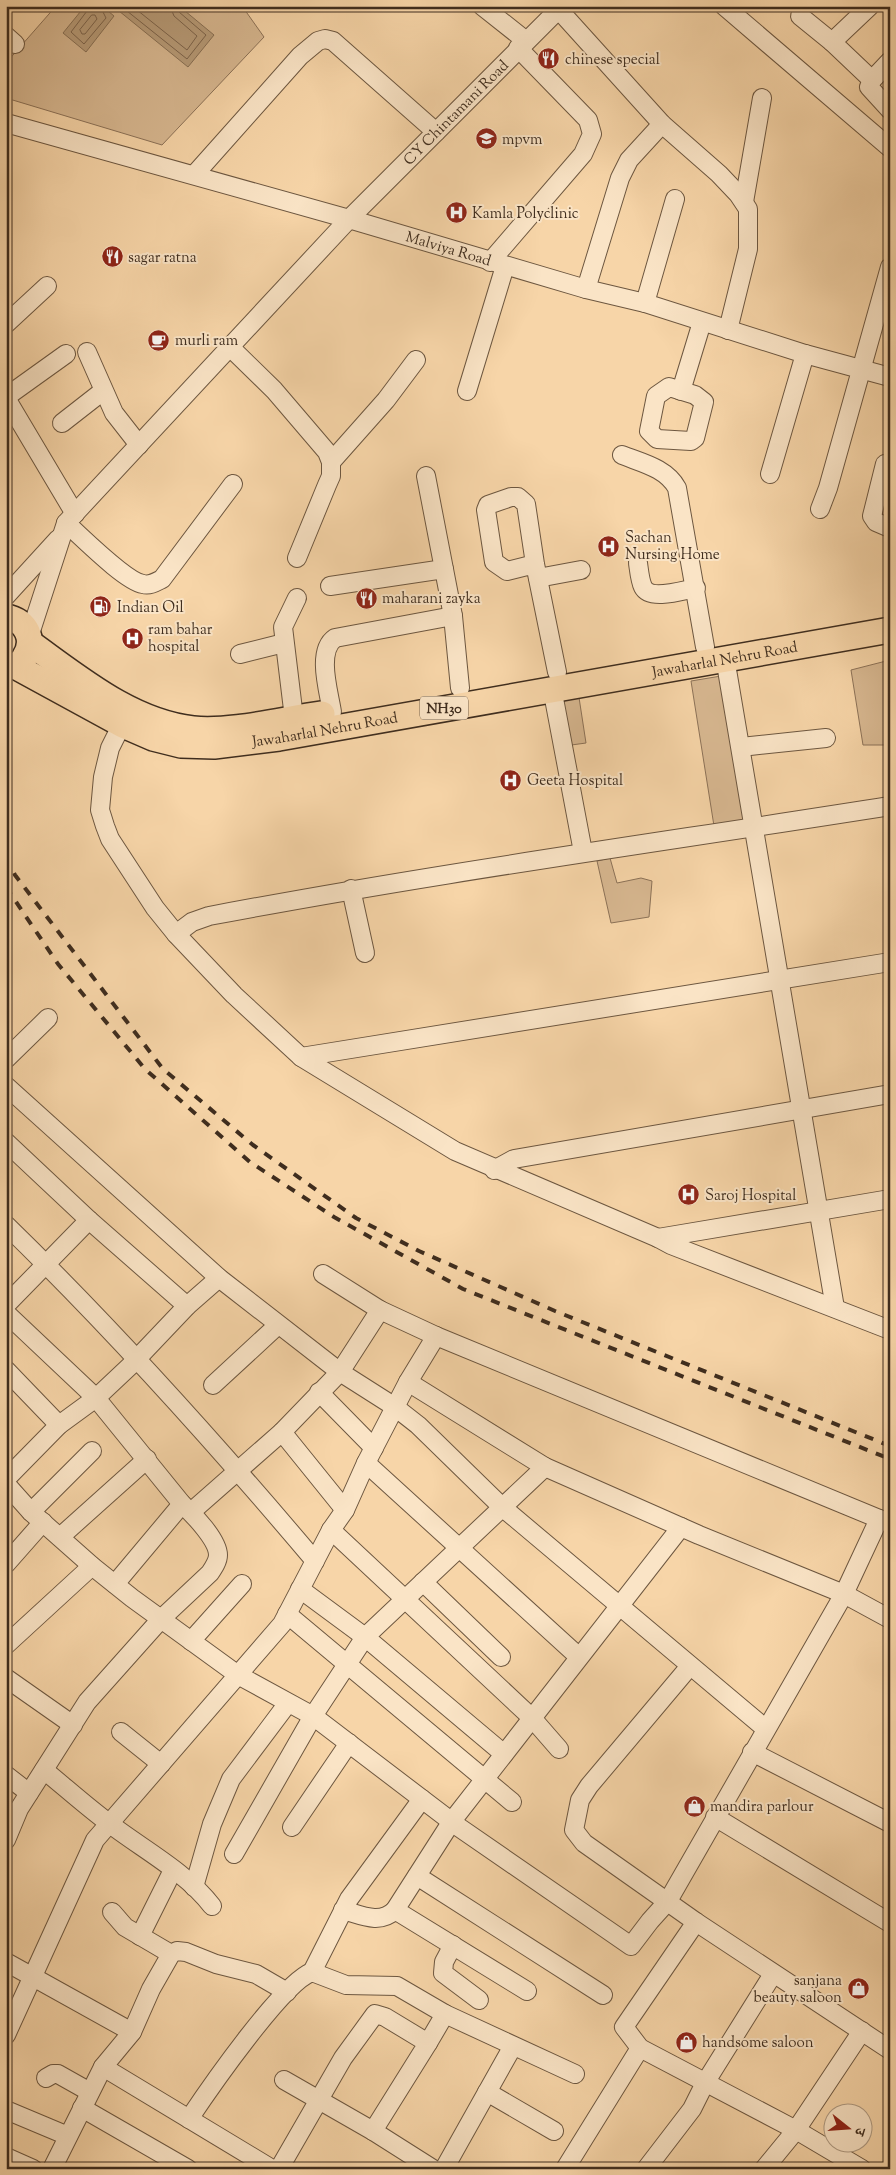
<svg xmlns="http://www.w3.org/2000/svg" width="896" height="2175" viewBox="0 0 896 2175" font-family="'Sorts Mill Goudy','Noto Serif Devanagari',serif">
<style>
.green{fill:#d8b891;stroke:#8c7258}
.water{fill:#b89c79;stroke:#887055}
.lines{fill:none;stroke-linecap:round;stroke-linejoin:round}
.shore{stroke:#7c644c;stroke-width:1}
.minor-casing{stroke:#6d5740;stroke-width:20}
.highway-casing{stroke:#3f2d1e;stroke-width:28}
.minor{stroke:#fae4c6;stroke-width:18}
.highway{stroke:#f7d5a8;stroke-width:25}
.rail{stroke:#3f2d1e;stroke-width:4;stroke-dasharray:9 9;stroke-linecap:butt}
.labels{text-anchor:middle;stroke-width:4;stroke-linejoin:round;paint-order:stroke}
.shield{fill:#fae4c6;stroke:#776450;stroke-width:1}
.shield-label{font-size:14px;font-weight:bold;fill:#3f2d1e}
.poi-label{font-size:15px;fill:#3f2d1e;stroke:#fae4c6;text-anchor:start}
.street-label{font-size:15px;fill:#3f2d1e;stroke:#fae4c6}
</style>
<rect width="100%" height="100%" fill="#f7d5a8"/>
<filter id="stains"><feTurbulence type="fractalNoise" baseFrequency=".004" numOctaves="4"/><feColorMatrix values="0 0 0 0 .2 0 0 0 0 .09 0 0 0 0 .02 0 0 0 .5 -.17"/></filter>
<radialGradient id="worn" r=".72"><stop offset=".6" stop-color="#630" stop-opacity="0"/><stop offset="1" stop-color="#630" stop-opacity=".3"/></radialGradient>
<path class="green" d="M 56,6 L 242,6 L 264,37 L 162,145 L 6,98 L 6,63 Z
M 890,660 L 890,745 L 863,745 L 851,670 Z
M 727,675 L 750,820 L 714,826 L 691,681 Z
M 578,691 L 586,743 L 564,746 L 556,695 Z
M 610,858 L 617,883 L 641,878 L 652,881 L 649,917 L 611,923 L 597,861 Z"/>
<path class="water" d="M 85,6 L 102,6 L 114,16 L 86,52 L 63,33 Z
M 122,6 L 179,6 L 214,35 L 188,67 L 119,11 Z"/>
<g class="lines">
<path class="shore" d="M 88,6 L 87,11 L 71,32 L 84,44 L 106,18 L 100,6
M 126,6 L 127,11 L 187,59 L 206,35 L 179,12 L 177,6
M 132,6 L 187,50 L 197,36 L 174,16 L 170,6
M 92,15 L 95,15 L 97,19 L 85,34 L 82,34 L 80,30 Z"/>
<defs>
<g id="minor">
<path d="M 482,6 L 525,40"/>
<path d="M 724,6 L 890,148"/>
<path d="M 870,6 L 832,42 L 872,80"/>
<path d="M 559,10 L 662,124 L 719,174 L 738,194 L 748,209 L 748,249 L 728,330"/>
<path d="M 800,16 L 832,42"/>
<path d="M 6,36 L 15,44"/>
<path d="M 890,61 L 872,80 L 869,87 L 890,110"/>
<path id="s1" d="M 6,123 L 349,219 L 586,289 L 645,303 L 805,354 L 890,377"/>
<path d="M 195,174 L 300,56 L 318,41 L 325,39 L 333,41 L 436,132"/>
<path d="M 744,202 L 762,98"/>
<path d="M 490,262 L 583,154 L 592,134 L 588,120 L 518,48"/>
<path d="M 586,289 L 620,178 L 629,160 L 662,124"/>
<path d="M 645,303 L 675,199"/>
<path d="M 6,324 L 47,286"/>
<path d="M 230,347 L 274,390 L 327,452 L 331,462"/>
<path d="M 87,352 L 114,413 L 139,445"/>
<path d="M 669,387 L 695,395 L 704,402 L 695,438 L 691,441 L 657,439 L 649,431 L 656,396 Z"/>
<path d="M 467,391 L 505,266"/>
<path d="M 681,391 L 702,322"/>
<path d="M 6,397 L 66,354"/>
<path d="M 6,398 L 75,514"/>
<path d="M 62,423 L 103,391"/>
<path d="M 622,455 C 642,463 666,468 677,488 L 705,647"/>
<path d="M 885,464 L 872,516 L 876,522 L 890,528"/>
<path d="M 770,474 L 805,354"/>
<path d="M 426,476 L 453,616 L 460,688"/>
<path d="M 820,509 L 828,488 L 890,267"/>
<path d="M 66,523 C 82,537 125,581 143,584 C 150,586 156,582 162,579 L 233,484"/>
<path d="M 297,558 L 327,485 L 331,476 L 331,462 L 386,400 L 416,360"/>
<path d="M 638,563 C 639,570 640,581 643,587 C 650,601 684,590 696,588"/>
<path d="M 535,564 L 507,571 L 494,562 L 486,510 L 488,505 L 511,497 L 518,497 L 526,504 L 535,564 L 557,672"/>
<path d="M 538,578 L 581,570"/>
<path d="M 330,586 L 444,569"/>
<path d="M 6,596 L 58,539"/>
<path id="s2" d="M 29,637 L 66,523 L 349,219 L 562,6"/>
<path d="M 240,654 L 284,643"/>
<path d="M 725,658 L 835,1308"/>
<path d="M 552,688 L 583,852"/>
<path d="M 332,712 C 329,692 316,651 335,638 L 453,616"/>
<path d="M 127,714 L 110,748 L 103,777 L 100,810 L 105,826 L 110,839 L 155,908 L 176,934 L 234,995 L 301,1057 L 455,1151 L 658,1238 L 671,1245 L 890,1330"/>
<path d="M 294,718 L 283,627 L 297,598"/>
<path d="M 741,747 L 826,738"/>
<path d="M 351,889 L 365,953"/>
<path d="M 176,934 L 192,922 L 209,916 C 435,873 663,842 890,806"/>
<path d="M 301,1057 L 890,962"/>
<path d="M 6,1059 L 48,1018"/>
<path d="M 6,1086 L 219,1278 L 340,1372 L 395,1407 L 418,1425 L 502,1507 L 766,1729"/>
<path d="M 6,1142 L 89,1220 L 187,1306"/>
<path d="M 494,1170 L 514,1159 L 890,1094"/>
<path d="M 6,1225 C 115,1331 217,1445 315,1561"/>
<path d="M 658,1238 L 890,1199"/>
<path d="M 323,1274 L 380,1310 L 436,1336 L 889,1523"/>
<path d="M 6,1305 L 89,1220"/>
<path d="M 6,1313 L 96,1398 L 182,1504 C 193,1514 218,1540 218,1555 C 218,1561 214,1567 210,1573 L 161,1619 L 87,1702 L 19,1809 L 6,1840"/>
<path d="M 6,1370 L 59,1425"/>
<path d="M 408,1382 L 545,1467 L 699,1535 L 844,1594 L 890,1619"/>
<path d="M 213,1385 L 278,1325"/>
<path d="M 319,1392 L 374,1448"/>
<path d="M 366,1463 L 579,1657"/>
<path d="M 6,1479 L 59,1425 L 96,1398 L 130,1366 L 187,1306 L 219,1278"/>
<path d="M 6,1484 L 31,1512 L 92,1566 L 132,1598 L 238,1675 L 313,1716 L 460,1828 L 631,1946 L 650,1921 L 668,1901 L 844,1594 L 879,1519"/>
<path d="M 345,1510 L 282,1432 L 340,1372 L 380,1310"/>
<path d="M 31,1512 L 92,1451"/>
<path d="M 191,1512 L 282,1432"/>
<path d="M 331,1530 L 532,1718 L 559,1749"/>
<path d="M 60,1537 L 147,1459"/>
<path d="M 6,1564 L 43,1522"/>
<path d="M 423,1582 L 501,1657"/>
<path d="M 115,1584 L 182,1504"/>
<path d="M 300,1589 L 365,1637 L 504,1754"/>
<path d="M 287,1614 L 512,1802"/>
<path d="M 191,1641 L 242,1584"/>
<path d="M 6,1645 L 92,1566"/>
<path d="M 690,1666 L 589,1786 L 580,1800 L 574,1830 L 584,1843 L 696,1922 L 890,2050"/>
<path d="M 6,1678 L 73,1725"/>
<path d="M 121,1732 L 161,1764"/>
<path d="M 752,1752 L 890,1823"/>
<path d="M 44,1770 C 66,1788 87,1807 110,1824 C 144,1850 186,1872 212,1906"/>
<path d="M 6,1775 L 29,1793"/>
<path d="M 715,1817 L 890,1923"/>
<path d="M 292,1827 L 349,1743"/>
<path d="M 234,1854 L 313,1716 L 365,1637 L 545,1467"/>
<path d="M 417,1876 L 603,1995"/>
<path d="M 194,1887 L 212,1824 L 231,1779 L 288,1703"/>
<path d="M 343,1910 C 361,1915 380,1925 395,1910"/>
<path d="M 112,1912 L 125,1927 L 171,1954"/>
<path d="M 696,1922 L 624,2027 L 640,2048 L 796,2130 L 862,2169"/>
<path d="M 140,1936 L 173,1870"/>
<path d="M 453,1945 L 444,1962 L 443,1973 L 479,2000"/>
<path d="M 6,1962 L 132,2032"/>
<path d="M 312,1972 L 349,1899 L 422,1799"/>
<path d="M 527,1991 L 395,1910 L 452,1821 L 681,1527"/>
<path d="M 445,2014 L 575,2074"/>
<path d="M 6,2035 L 95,1840 L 282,1624 L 331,1530 L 345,1510 L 366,1463 L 408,1382 L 436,1336"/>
<path d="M 103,2067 L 272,2169"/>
<path d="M 46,2078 L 53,2074 L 58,2074 L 90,2092"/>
<path d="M 284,2080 L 373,2131 L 433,2169"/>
<path d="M 487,2092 L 554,2131"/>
<path d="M 82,2108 L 188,2169"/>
<path d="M 6,2110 L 68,2136"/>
<path d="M 189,2119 C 209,2089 283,1982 312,1972 L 346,1985 L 397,1986 L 445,2014 L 428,2043"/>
<path d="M 6,2157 L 33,2169"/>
<path d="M 52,2169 L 103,2067 L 132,2032 L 151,1989 L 171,1954 L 177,1951 L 186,1952 L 216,1964 L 256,1974 L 287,1992"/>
<path d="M 279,2169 L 343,2058 L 375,2014 L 385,2017 L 428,2043 L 373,2131"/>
<path d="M 444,2169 L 513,2046"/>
<path d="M 565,2169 L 640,2048"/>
<path d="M 646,2169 L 692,2109 L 705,2083 L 773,1974"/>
<path d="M 764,2169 L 796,2130 L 862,2031"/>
</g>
<g id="highway">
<path d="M 6,617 C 27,620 36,641 24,658"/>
<path d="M 30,643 C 79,678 131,722 193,729 C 231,733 284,719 322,714"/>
<path id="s3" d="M 13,665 L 123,725 L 153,738 L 181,745 L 214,746 L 279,738 L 890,630"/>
</g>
</defs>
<use href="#minor" class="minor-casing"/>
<use href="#highway" class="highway-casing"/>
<use href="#minor" class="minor"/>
<use href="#highway" class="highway"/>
<path class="rail" d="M 6,857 L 15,875 L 163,1069 L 253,1145 L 356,1218 L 419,1251 L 555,1311 L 890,1446
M 6,887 L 58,964 L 145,1069 L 250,1162 L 334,1217 L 463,1289 L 890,1459"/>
</g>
<defs>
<symbol id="restaurant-disc" viewBox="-11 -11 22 22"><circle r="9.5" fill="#8f2418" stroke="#fae4c6"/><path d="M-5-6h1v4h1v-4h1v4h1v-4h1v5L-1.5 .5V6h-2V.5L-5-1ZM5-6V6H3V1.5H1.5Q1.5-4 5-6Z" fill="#fff"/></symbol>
<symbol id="school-disc" viewBox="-11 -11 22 22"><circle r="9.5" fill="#8f2418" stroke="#fae4c6"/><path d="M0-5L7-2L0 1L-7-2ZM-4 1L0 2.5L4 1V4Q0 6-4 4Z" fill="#fff"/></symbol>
<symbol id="hospital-disc" viewBox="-11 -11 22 22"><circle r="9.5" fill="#8f2418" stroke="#fae4c6"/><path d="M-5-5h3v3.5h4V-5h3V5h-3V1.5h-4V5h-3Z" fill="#fff"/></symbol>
<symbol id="cafe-disc" viewBox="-11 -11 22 22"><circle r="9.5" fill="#8f2418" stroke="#fae4c6"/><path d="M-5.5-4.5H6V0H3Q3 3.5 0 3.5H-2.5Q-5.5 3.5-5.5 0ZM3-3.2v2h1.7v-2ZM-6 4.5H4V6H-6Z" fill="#fff"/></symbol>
<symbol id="fuel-disc" viewBox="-11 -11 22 22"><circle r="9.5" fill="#8f2418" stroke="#fae4c6"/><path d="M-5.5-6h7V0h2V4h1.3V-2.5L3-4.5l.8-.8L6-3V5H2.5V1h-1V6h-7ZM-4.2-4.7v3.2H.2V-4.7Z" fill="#fff"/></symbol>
<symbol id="shop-disc" viewBox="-11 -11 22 22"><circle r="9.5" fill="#8f2418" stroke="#fae4c6"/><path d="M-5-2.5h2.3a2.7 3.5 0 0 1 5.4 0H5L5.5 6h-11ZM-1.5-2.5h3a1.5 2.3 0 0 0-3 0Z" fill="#fff"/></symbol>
</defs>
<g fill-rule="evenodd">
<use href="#restaurant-disc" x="536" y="46" width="25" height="25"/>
<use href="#school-disc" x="474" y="126" width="25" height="25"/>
<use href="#hospital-disc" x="444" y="200" width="25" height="25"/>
<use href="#restaurant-disc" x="100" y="244" width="25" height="25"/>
<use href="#cafe-disc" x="146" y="328" width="25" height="25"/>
<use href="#hospital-disc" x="596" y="534" width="25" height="25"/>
<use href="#restaurant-disc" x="354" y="586" width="25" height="25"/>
<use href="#fuel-disc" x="88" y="594" width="25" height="25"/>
<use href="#hospital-disc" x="120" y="626" width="25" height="25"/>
<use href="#hospital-disc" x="498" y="768" width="25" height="25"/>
<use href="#hospital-disc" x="676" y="1182" width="25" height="25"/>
<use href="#shop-disc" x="682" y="1794" width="25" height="25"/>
<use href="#shop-disc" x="846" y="1976" width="25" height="25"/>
<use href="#shop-disc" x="674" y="2030" width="25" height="25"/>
</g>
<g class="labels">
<rect class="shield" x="420" y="696.5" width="48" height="23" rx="4"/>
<g class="shield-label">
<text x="444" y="713">NH30</text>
</g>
<g class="poi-label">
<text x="565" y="64">chinese special</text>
<text x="502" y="144">mpvm</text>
<text x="472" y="218">Kamla Polyclinic</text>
<text x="128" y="262">sagar ratna</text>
<text x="175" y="345">murli ram</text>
<text x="625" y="542">Sachan<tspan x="625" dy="17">Nursing Home</tspan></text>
<text x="382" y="603">maharani zayka</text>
<text x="117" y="612">Indian Oil</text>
<text x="148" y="634">ram bahar<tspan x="148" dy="17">hospital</tspan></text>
<text x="527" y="785">Geeta Hospital</text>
<text x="705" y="1200">Saroj Hospital</text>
<text x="710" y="1811">mandira parlour</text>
<text x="842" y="1985" text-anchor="end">sanjana<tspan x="842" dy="17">beauty saloon</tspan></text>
<text x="702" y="2047">handsome saloon</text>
</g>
<g class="street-label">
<text dy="5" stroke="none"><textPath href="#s2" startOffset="686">CY Chintamani Road</textPath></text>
<text dy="5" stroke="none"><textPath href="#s1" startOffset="460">Malviya Road</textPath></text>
<text dy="5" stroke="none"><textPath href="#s3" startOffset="738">Jawaharlal Nehru Road</textPath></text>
<text dy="5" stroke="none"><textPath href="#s3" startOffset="332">Jawaharlal Nehru Road</textPath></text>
</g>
</g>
<rect width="896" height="2175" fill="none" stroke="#f7d5a8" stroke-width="25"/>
<rect x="8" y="8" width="881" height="2160" fill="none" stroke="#3f2d1e" stroke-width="2.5"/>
<rect x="12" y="12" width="871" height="2150" fill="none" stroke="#3f2d1e"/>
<g transform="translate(848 2128) rotate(107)"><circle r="24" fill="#fae4c6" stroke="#af9b83"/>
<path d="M0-4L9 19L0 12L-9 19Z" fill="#8f2418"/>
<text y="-8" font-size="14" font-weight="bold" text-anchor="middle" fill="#3f2d1e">उ</text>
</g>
<rect width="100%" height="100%" filter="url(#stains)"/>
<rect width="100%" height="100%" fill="url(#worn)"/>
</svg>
